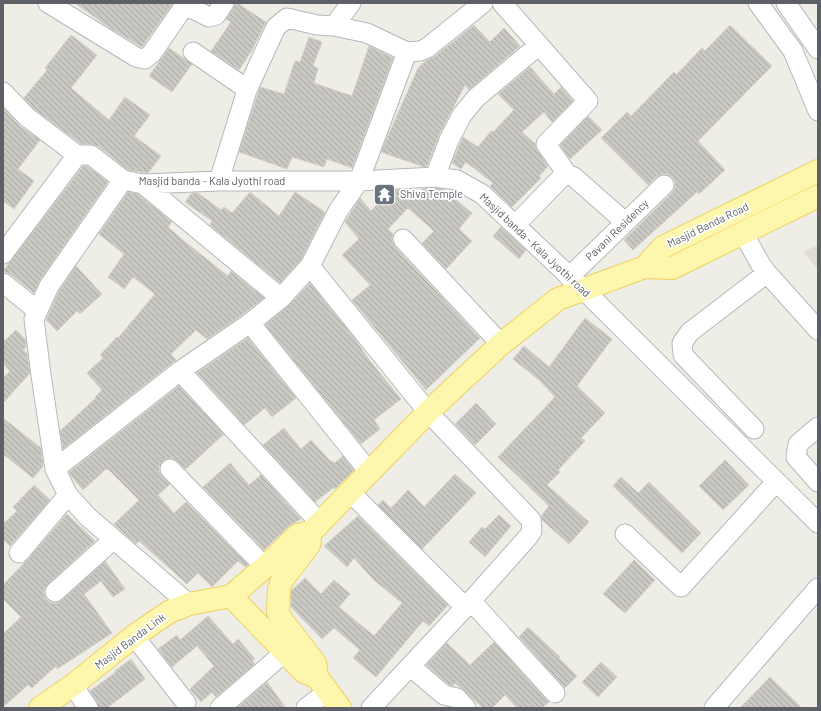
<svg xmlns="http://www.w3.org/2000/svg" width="821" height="711" viewBox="0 0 821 711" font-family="Barlow,sans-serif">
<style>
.education{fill:#dfddd4}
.building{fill:url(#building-back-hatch);stroke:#d4d0c4}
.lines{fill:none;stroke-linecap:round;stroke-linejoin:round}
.minor-casing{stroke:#b6b7bc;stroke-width:21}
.major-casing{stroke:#eed160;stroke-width:24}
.minor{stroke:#fff;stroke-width:19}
.major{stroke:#fdf6ad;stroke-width:22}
.labels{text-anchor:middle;stroke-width:3.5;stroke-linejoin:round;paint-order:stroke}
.street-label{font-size:11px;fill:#5d6066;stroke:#fff}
.worship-label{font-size:11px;fill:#5b616d;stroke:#fff;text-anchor:start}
</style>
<defs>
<pattern id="building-back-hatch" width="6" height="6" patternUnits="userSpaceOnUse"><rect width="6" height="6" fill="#cac8c3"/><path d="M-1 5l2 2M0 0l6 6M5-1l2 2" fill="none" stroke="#a7a6a2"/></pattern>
</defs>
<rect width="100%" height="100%" fill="#efeee6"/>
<path class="education" d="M 818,245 L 818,269 L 803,252 Z"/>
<path class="building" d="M 75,3 L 173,3 L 142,47 L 110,28 Z
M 235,3 L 237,3 L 266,22 L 252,50 L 239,70 L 211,51 L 231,22 L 226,19 L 233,9 Z
M 474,25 L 490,42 L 504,28 L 520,46 L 469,90 L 465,85 L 439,135 L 427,166 L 424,167 L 381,152 L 418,68 L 427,60 L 434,57 Z
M 730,25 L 772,66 L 698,141 L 725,170 L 699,194 L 697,192 L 633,250 L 624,240 L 672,193 L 675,188 L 675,182 L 672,177 L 667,174 L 662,174 L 656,177 L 648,185 L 601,138 L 627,112 L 631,116 L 674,72 L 676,75 L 702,48 L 705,51 Z
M 71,35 L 97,55 L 71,88 L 109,120 L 125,97 L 150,115 L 134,136 L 161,156 L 148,173 L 128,170 L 98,146 L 91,144 L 81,144 L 34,109 L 24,98 L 47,70 L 45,68 Z
M 309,37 L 322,42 L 313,66 L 318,68 L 314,83 L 352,96 L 369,46 L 393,58 L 352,168 L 327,159 L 324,167 L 292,157 L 287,169 L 239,152 L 260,87 L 284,94 L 295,61 L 300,62 Z
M 169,48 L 192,64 L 172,92 L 149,76 Z
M 530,67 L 554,94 L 561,87 L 573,101 L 552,122 L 544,112 L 522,132 L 535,144 L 537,150 L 548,166 L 539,176 L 541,178 L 512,207 L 490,186 L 493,183 L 466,162 L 461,169 L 452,163 L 463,137 L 478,147 L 491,131 L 493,132 L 514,110 L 498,94 Z
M 3,108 L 20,126 L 40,140 L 18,169 L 34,181 L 14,209 L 3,201 Z
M 588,116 L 602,130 L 570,159 L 560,145 Z
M 83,166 L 87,166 L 108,182 L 40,280 L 34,293 L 10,274 L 3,271 Z
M 435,188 L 443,189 L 472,213 L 459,229 L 472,241 L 446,269 L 422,243 L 434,231 L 408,208 L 388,229 L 393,234 L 392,241 L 395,247 L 480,338 L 426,390 L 352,300 L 370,285 L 342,255 L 359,239 L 345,222 L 360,198 L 371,211 L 391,190 L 407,189 L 416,197 L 423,189 Z
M 128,192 L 138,194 L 172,222 L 168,227 L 184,241 L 228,276 L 231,271 L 264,298 L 243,314 L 207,339 L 196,330 L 171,354 L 176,360 L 63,449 L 60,431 L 96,398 L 95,397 L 102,390 L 87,373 L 103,358 L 100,355 L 117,337 L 118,338 L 155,294 L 133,277 L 124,289 L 108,277 L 124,254 L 99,234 Z
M 250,192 L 279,216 L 295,192 L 325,212 L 301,260 L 280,283 L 210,225 L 212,221 L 185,202 L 192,193 L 198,193 L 221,210 L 224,207 L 232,213 Z
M 501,227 L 526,250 L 519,259 L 493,236 Z
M 76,266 L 102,294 L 80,314 L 77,311 L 57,331 L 46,320 L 59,291 Z
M 310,283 L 353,336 L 370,361 L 401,399 L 374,420 L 380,429 L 361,444 L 265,325 L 289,305 Z
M 585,318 L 612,339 L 577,386 L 605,413 L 581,438 L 585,441 L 558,470 L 560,472 L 547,485 L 589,522 L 569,544 L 542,520 L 541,516 L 549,506 L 498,457 L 555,397 L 540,381 L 513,359 L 524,346 L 549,367 Z
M 16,330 L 26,340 L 26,347 L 23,350 L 27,353 L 30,373 L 3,403 L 3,378 L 10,371 L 3,363 L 3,342 Z
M 248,338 L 296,398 L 272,417 L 265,408 L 244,425 L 197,373 Z
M 179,386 L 224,434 L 186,469 L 173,459 L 168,458 L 163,461 L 159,466 L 159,472 L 170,484 L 158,495 L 174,513 L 186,502 L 248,565 L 245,567 L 238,561 L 212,587 L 198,573 L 187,584 L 139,541 L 136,544 L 114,524 L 139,500 L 108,469 L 107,470 L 106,469 L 83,490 L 72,477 L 69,472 Z
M 476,403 L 496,424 L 475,445 L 455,424 Z
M 3,418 L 41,448 L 43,466 L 33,478 L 3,454 Z
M 284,428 L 301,449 L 311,440 L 331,462 L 332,461 L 335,463 L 343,456 L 354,470 L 335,489 L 333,488 L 315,502 L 263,445 Z
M 725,460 L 749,485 L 723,510 L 699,486 Z
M 230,463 L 249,485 L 261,475 L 301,519 L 289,526 L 264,550 L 203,487 Z
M 455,474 L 476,493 L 422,549 L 378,505 L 383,500 L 391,508 L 408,490 L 424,507 Z
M 621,477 L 638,493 L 649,482 L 701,533 L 682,553 L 613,486 Z
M 34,485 L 50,500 L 10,546 L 3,539 L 3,524 L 17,511 L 13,507 Z
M 67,514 L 95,541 L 48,584 L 44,589 L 44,595 L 47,600 L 52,603 L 58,603 L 62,600 L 105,561 L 125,589 L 113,597 L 101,581 L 84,594 L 112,633 L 57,669 L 56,666 L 32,688 L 28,685 L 3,707 L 3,634 L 21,617 L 3,599 L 3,585 L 27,560 Z
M 499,515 L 511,526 L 485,557 L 469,542 L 482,527 L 485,529 Z
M 358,516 L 448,605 L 429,626 L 423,621 L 376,677 L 353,658 L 360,650 L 334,628 L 322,639 L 291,607 L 291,591 L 305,578 L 321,594 L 334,580 L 350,594 L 339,607 L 374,636 L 402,603 L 374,580 L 354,558 L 347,567 L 324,546 Z
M 634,560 L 655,580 L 625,613 L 603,594 Z
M 208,616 L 233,644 L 238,639 L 255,659 L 252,660 L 255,664 L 216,697 L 212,692 L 201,702 L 190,689 L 214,666 L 197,646 L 172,667 L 158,649 L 177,635 L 180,640 Z
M 528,627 L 560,657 L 559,658 L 577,676 L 565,688 L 519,637 Z
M 494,642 L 549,702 L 542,708 L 517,708 L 505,695 L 492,708 L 483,708 L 455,683 L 453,686 L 449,685 L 426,665 L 447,643 L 470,665 Z
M 131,659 L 145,679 L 107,708 L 99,708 L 97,702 L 90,691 L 116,672 L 115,671 Z
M 601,662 L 617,677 L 598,697 L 582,682 Z
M 770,677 L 802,708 L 740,708 Z
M 267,682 L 286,708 L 237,708 Z"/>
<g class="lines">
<defs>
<path id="minor" d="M 48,3 L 136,57 L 145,59 L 152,53 L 185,5 L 209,17 L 216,15 L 224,3
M 351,3 L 334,26 L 367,33 L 407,52 L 420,51 L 427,48 L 483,3
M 502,3 L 588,101 L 546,144 L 567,174
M 758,3 L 793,51 L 818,111
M 786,3 L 818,49
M 193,52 L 247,89
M 3,92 L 27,117 L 77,155 L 91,155 L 123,180 L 143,184 L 219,181 L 359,181 L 435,177 L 457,180 L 482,194 L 584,290 L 818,523
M 435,177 L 449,140 L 462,115 L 476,98 L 539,45
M 123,180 L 49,286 L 34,319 L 41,375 L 55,469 L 68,495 L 88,517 L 189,604
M 219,181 L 247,90 L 276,27 L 287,18 L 317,25 L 334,26
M 143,184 L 281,298
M 515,225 L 563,176 L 567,174 L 574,177 L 625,222
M 743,233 L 761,265 L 767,273 L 818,330
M 403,239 L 501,344
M 3,254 L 77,155
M 310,266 L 428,412 L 531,520 L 532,531 L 528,537 L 471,601 L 371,708
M 569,277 L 664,185
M 3,283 L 38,311
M 250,323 L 370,473
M 180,371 L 320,523
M 818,427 L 798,444 L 796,457 L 818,482
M 754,429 L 683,355 L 682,343 L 690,332 L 767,273
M 55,469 L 180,371 L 250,323 L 281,298 L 310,266 L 338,211 L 359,181 L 407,52
M 170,469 L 265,567
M 351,493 L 465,607
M 625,534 L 681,587 L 776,482
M 19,553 L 68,495
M 55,592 L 114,539
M 471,601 L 555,693
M 134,636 L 186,703
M 410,666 L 444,695 L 457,698 L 466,708
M 73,685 L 88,708
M 220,708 L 284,653
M 306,708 L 328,691
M 714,708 L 818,588"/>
<path id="major" d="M 645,267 L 663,247 L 818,171
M 311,532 L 309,545 L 282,580 L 279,589 L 278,612 L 281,619 L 315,663 L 317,677 L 340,708
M 231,596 L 304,672 L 317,677
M 40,708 L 73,685 L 134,636 L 169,612 L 189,604 L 231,596 L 265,567 L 298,535 L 311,532 L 428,412 L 501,344 L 558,299 L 645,267 L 672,268 L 818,196"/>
</defs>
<use href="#minor" class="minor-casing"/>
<use href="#major" class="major-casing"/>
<use href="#minor" class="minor"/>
<use href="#major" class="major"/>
</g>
<defs>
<symbol id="temple-square" viewBox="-11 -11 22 22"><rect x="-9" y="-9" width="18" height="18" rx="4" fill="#6b7280" stroke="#fff"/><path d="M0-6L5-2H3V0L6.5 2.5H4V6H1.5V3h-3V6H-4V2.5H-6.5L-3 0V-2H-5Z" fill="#fff"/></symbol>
</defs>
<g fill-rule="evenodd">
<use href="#temple-square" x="372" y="182" width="25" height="25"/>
</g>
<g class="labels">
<g class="street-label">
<text x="212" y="185">Masjid banda - Kala Jyothi road</text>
<text transform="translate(708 225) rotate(-26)" y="4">Masjid Banda Road</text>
<text transform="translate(617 230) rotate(-44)" y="4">Pavani Residency</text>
<text transform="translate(535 245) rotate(43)" y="4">Masjid banda - Kala Jyothi road</text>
<text transform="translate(130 641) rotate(-37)" y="4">Masjid Banda Link</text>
</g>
<g class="worship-label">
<text x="400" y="198">Shiva Temple</text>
</g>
</g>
<rect width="821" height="711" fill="none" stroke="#5d6066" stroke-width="8"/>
</svg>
